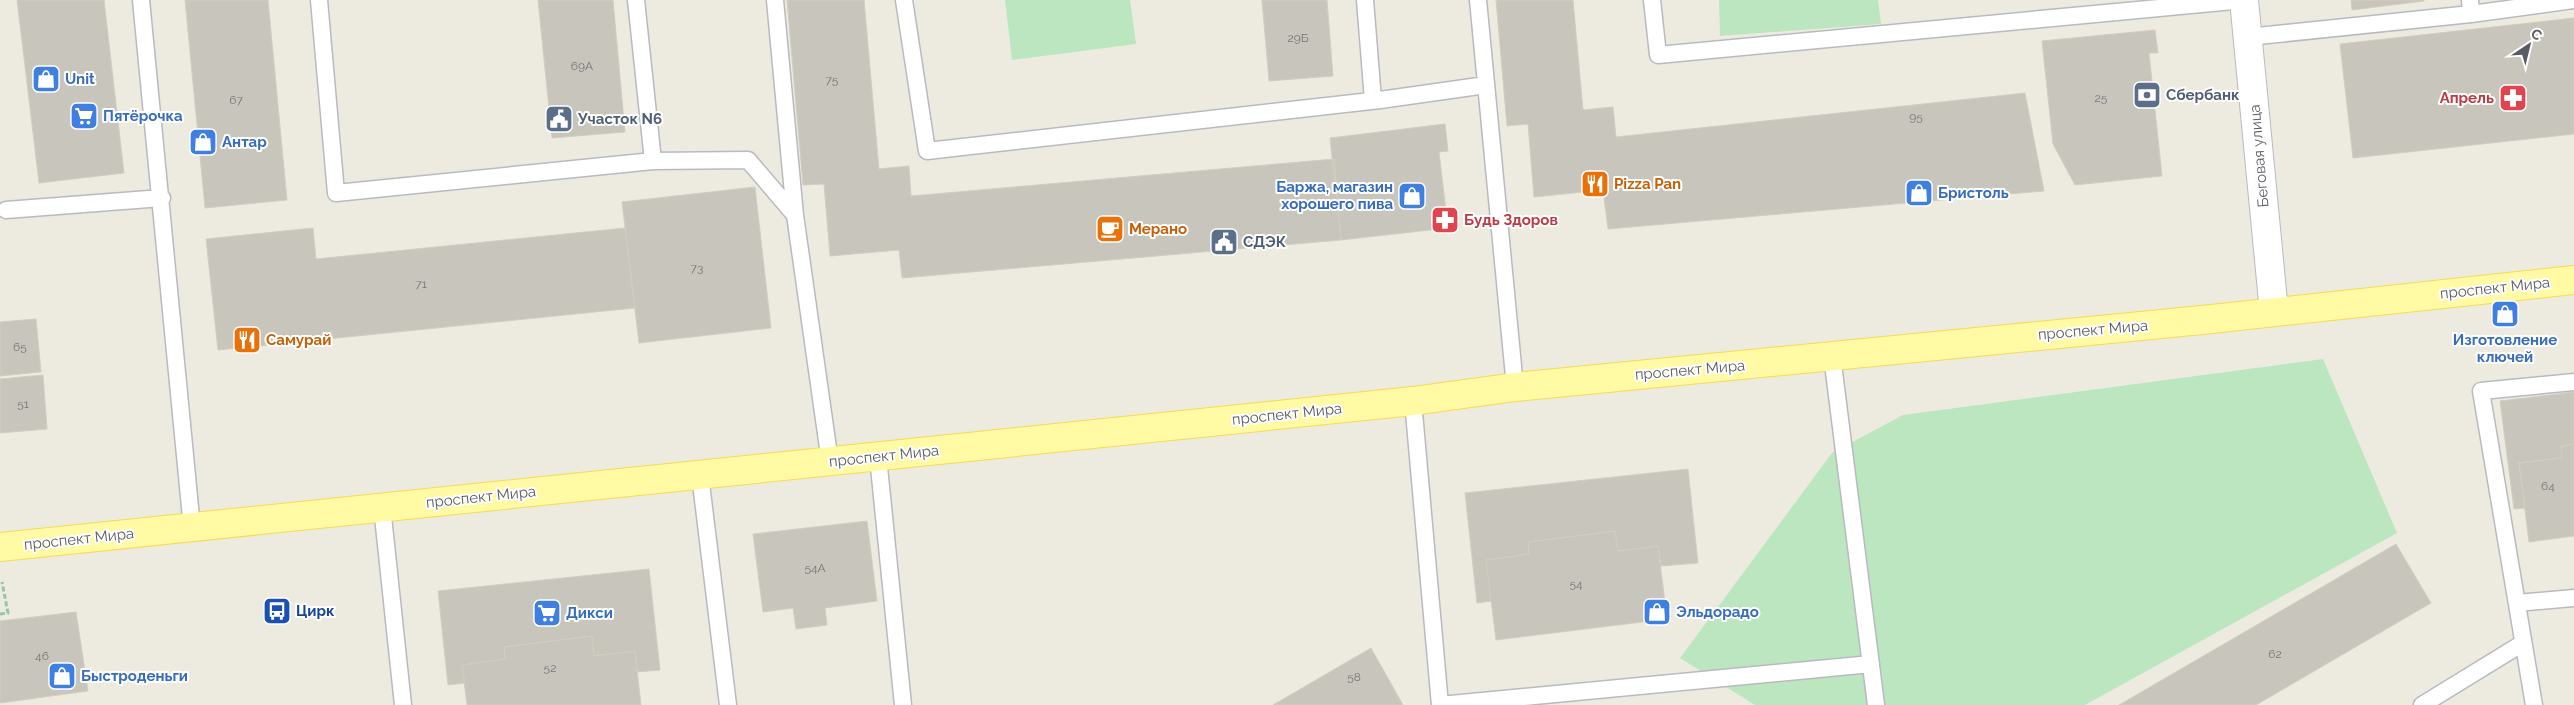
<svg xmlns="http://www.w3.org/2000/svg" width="2574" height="705" viewBox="0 0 2574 705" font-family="Raleway,sans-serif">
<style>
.green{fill:#bbe6c0}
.building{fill:#c8c5bd;stroke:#d2cebe}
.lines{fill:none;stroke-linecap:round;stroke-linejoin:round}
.service-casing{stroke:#b8bac0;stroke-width:19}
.minor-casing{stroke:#b8bac0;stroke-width:30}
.primary-casing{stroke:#f7da4f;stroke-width:30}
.path{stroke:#93c7a8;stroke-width:3;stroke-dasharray:5 2.5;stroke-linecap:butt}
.service{stroke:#fff;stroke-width:16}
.minor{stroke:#fff;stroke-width:28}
.primary{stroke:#fffaa3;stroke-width:28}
.labels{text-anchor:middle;stroke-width:4;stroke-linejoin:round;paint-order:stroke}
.number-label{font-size:12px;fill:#757679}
.shop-label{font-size:15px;font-weight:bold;fill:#366cbe;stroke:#fff;text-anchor:start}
.service-label{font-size:15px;font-weight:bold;fill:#4e5e75;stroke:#fff;text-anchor:start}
.health-label{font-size:15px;font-weight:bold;fill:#be3a42;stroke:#fff;text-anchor:end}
.street-label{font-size:15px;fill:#595c62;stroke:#fff}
.food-label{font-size:15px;font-weight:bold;fill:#c56008;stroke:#fff;text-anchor:start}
.transit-label{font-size:15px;font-weight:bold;fill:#164399;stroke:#fff;text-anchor:start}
</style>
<rect width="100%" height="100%" fill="#edebe0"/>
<path class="green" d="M 1005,0 L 1130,0 L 1136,44 L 1012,60 Z
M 1719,0 L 1878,0 L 1881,24 L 1720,36 Z
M 2323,359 L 2397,533 L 2085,705 L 1755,705 L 1680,658 L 1832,453 L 1903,415 Z"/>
<path class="building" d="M 17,0 L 104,0 L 124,173 L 39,183 Z
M 185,0 L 268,0 L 287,200 L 205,208 Z
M 538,0 L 613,0 L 625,132 L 552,138 Z
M 787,0 L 864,0 L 879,169 L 909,166 L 911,196 L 1334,159 L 1341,240 L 902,278 L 899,250 L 830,256 L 824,184 L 803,185 Z
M 1262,0 L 1327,0 L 1333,76 L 1269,81 Z
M 1496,0 L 1573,0 L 1583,110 L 1613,107 L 1616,137 L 2025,93 L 2044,191 L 1608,229 L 1603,190 L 1534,197 L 1528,124 L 1507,126 Z
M 2351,0 L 2424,0 L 2424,1 L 2352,10 Z
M 2574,18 L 2574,134 L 2353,158 L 2340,44 Z
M 2155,30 L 2158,53 L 2149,53 L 2162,176 L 2075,185 L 2053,144 L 2042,41 Z
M 1445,124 L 1448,151 L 1439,152 L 1448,228 L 1341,240 L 1330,138 Z
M 755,187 L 771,328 L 639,343 L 622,202 Z
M 313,228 L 316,259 L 625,228 L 635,308 L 218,350 L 206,239 Z
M 36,319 L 41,372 L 0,376 L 0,322 Z
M 43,375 L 47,429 L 0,433 L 0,379 Z
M 2574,392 L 2574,444 L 2561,446 L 2562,458 L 2519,463 L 2525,508 L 2514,509 L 2500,401 Z
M 2574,444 L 2574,536 L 2529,542 L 2519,463 L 2562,458 L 2561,446 Z
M 1688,469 L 1698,563 L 1661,566 L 1658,546 L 1618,551 L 1615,531 L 1528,542 L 1529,554 L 1486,560 L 1491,601 L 1477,603 L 1465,493 Z
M 867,521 L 877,601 L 825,608 L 827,625 L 796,629 L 793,608 L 763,612 L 753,534 Z
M 1615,531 L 1618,551 L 1658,546 L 1667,619 L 1496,640 L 1486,560 L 1529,554 L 1528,542 Z
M 2396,544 L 2431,603 L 2256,705 L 2119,705 Z
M 649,569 L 660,670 L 637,672 L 635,651 L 594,656 L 592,636 L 504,647 L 505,659 L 462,665 L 465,683 L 448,685 L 438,591 Z
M 76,612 L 88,691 L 0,703 L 0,621 Z
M 592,636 L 594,656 L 635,651 L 641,705 L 467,705 L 462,665 L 505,659 L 504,647 Z
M 1371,648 L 1403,705 L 1273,705 Z"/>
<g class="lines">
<defs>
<path id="service" d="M 141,0 L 192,528
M 319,0 L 336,193 L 653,161 L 748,160 L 795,215 L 830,462
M 636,0 L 653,161
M 775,0 L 795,215
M 904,0 L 927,151 L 1380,100 L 1486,85
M 1365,0 L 1373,100
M 1478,0 L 1515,387
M 1652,0 L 1658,55 L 2244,0
M 2471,14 L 2574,0
M 2248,37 L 2471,14 L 2470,0
M 6,210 L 162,198
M 1832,356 L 1876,705
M 1413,401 L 1440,705
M 878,457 L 903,705
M 700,475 L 728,705
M 382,507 L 403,705
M 2517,603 L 2574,598
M 1440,705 L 1871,664
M 2422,705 L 2523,643
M 2534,705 L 2481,391 L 2574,382"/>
<path id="minor" d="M 2244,0 L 2274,312"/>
<path id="primary" d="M 0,547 L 1413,401 L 1515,387 L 2202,320 L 2574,280"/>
</defs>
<use href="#service" class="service-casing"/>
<use href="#minor" class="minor-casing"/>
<use href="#primary" class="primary-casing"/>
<path class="path" d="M 0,614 L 8,613 L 2,582"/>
<use href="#service" class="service"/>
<use href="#minor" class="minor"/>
<use href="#primary" class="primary"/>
</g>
<defs>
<symbol id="shop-square" viewBox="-11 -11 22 22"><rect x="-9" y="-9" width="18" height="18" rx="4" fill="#3f7fe0" stroke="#fff"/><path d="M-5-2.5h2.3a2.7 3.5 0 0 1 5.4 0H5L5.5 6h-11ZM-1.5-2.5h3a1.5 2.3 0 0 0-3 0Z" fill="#fff"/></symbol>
<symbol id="bank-square" viewBox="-11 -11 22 22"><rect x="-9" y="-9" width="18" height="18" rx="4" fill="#5c6f8a" stroke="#fff"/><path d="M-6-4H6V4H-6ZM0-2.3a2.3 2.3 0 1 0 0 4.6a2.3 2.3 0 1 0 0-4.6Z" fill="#fff"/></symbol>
<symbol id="pharmacy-square" viewBox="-11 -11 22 22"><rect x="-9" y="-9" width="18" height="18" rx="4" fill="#e0444e" stroke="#fff"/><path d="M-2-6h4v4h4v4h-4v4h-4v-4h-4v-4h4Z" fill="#fff"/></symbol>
<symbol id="supermarket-square" viewBox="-11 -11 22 22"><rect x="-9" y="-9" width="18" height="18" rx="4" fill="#3f7fe0" stroke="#fff"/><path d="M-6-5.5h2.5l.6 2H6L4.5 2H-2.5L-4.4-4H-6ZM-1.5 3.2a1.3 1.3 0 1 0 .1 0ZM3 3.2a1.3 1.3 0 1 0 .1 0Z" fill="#fff"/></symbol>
<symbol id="civic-square" viewBox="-11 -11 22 22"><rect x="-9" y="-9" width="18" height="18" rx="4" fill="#5c6f8a" stroke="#fff"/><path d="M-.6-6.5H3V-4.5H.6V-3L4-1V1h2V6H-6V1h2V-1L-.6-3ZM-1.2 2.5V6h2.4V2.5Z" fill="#fff"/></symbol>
<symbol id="restaurant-square" viewBox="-11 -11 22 22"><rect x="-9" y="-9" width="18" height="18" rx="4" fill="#e8710a" stroke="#fff"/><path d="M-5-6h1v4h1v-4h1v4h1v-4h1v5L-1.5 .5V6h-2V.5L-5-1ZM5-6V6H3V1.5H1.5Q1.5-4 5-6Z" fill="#fff"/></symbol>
<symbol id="cafe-square" viewBox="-11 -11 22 22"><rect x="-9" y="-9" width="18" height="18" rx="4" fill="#e8710a" stroke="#fff"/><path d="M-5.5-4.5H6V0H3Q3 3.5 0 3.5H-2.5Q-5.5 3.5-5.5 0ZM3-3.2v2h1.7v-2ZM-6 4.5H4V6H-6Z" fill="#fff"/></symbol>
<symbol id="bus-square" viewBox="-11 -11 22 22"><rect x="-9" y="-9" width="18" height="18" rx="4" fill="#1a4fb4" stroke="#fff"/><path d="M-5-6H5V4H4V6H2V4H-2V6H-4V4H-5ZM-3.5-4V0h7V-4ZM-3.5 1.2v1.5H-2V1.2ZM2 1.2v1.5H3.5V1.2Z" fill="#fff"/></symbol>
</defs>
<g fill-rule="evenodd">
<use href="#shop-square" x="30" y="63" width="32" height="32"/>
<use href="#bank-square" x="2131" y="79" width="32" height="32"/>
<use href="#pharmacy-square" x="2497" y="82" width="32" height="32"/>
<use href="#supermarket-square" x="68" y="100" width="32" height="32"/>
<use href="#civic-square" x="543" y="103" width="32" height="32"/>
<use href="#shop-square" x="187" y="126" width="32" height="32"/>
<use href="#restaurant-square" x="1579" y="168" width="32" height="32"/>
<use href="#shop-square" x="1903" y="177" width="32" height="32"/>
<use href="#shop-square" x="1396" y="180" width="32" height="32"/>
<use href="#pharmacy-square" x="1429" y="204" width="32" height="32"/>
<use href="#cafe-square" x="1094" y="213" width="32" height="32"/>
<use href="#civic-square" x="1208" y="226" width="32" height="32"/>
<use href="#shop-square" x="2489" y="298" width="32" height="32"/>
<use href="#restaurant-square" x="231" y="324" width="32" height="32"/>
<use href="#bus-square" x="261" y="595" width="32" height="32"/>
<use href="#shop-square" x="1641" y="596" width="32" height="32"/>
<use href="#supermarket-square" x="531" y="597" width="32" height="32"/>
<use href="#shop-square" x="46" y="660" width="32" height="32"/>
</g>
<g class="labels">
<g class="number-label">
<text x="1298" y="42">29Б</text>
<text x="582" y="70">69А</text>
<text x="832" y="84">75</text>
<text x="2101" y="102">25</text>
<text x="236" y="104">67</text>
<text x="1916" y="121">95</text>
<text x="697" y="272">73</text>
<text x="421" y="288">71</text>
<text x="20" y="351">65</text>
<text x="23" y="408">51</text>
<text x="2548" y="490">64</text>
<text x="815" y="572">54А</text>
<text x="1576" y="588">54</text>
<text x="2275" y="658">62</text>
<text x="42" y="660">46</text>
<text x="550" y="672">52</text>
<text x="1354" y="681">58</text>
</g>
<g class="shop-label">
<text x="65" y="84">Unit</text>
<text x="103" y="121">Пятёрочка</text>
<text x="222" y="147">Антар</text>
<text x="1393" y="192" text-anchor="end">Баржа, магазин<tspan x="1393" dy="17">хорошего пива</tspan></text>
<text x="1938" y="198">Бристоль</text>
<text x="2505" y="345" text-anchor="middle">Изготовление<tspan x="2505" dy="17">ключей</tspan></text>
<text x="1676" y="617">Эльдорадо</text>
<text x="566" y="618">Дикси</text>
<text x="81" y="681">Быстроденьги</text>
</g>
<g class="service-label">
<text x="2166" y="100">Сбербанк</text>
<text x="578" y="124">Участок N6</text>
<text x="1243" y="247">СДЭК</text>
</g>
<g class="health-label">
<text x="2494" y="103">Апрель</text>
<text x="1464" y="225" text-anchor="start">Будь Здоров</text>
</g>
<g class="street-label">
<text transform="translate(2259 156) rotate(-95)" y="5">Беговая улица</text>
<text transform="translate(2495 288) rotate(-6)" y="5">проспект Мира</text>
<text transform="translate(2093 330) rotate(-5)" y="5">проспект Мира</text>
<text transform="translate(1690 370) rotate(-5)" y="5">проспект Мира</text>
<text transform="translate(1287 414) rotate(-6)" y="5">проспект Мира</text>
<text transform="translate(884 456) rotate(-6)" y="5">проспект Мира</text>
<text transform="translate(481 497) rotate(-6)" y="5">проспект Мира</text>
<text transform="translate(79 539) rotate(-6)" y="5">проспект Мира</text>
</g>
<g class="food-label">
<text x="1614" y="189">Pizza Pan</text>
<text x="1129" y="234">Мерано</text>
<text x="266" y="345">Самурай</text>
</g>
<g class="transit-label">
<text x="296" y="616">Цирк</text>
</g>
</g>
<g transform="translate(2529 45) rotate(35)" stroke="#ffffff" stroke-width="4" paint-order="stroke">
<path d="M0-4L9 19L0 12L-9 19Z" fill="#595c62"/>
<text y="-8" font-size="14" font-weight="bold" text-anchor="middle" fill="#595c62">С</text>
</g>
</svg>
